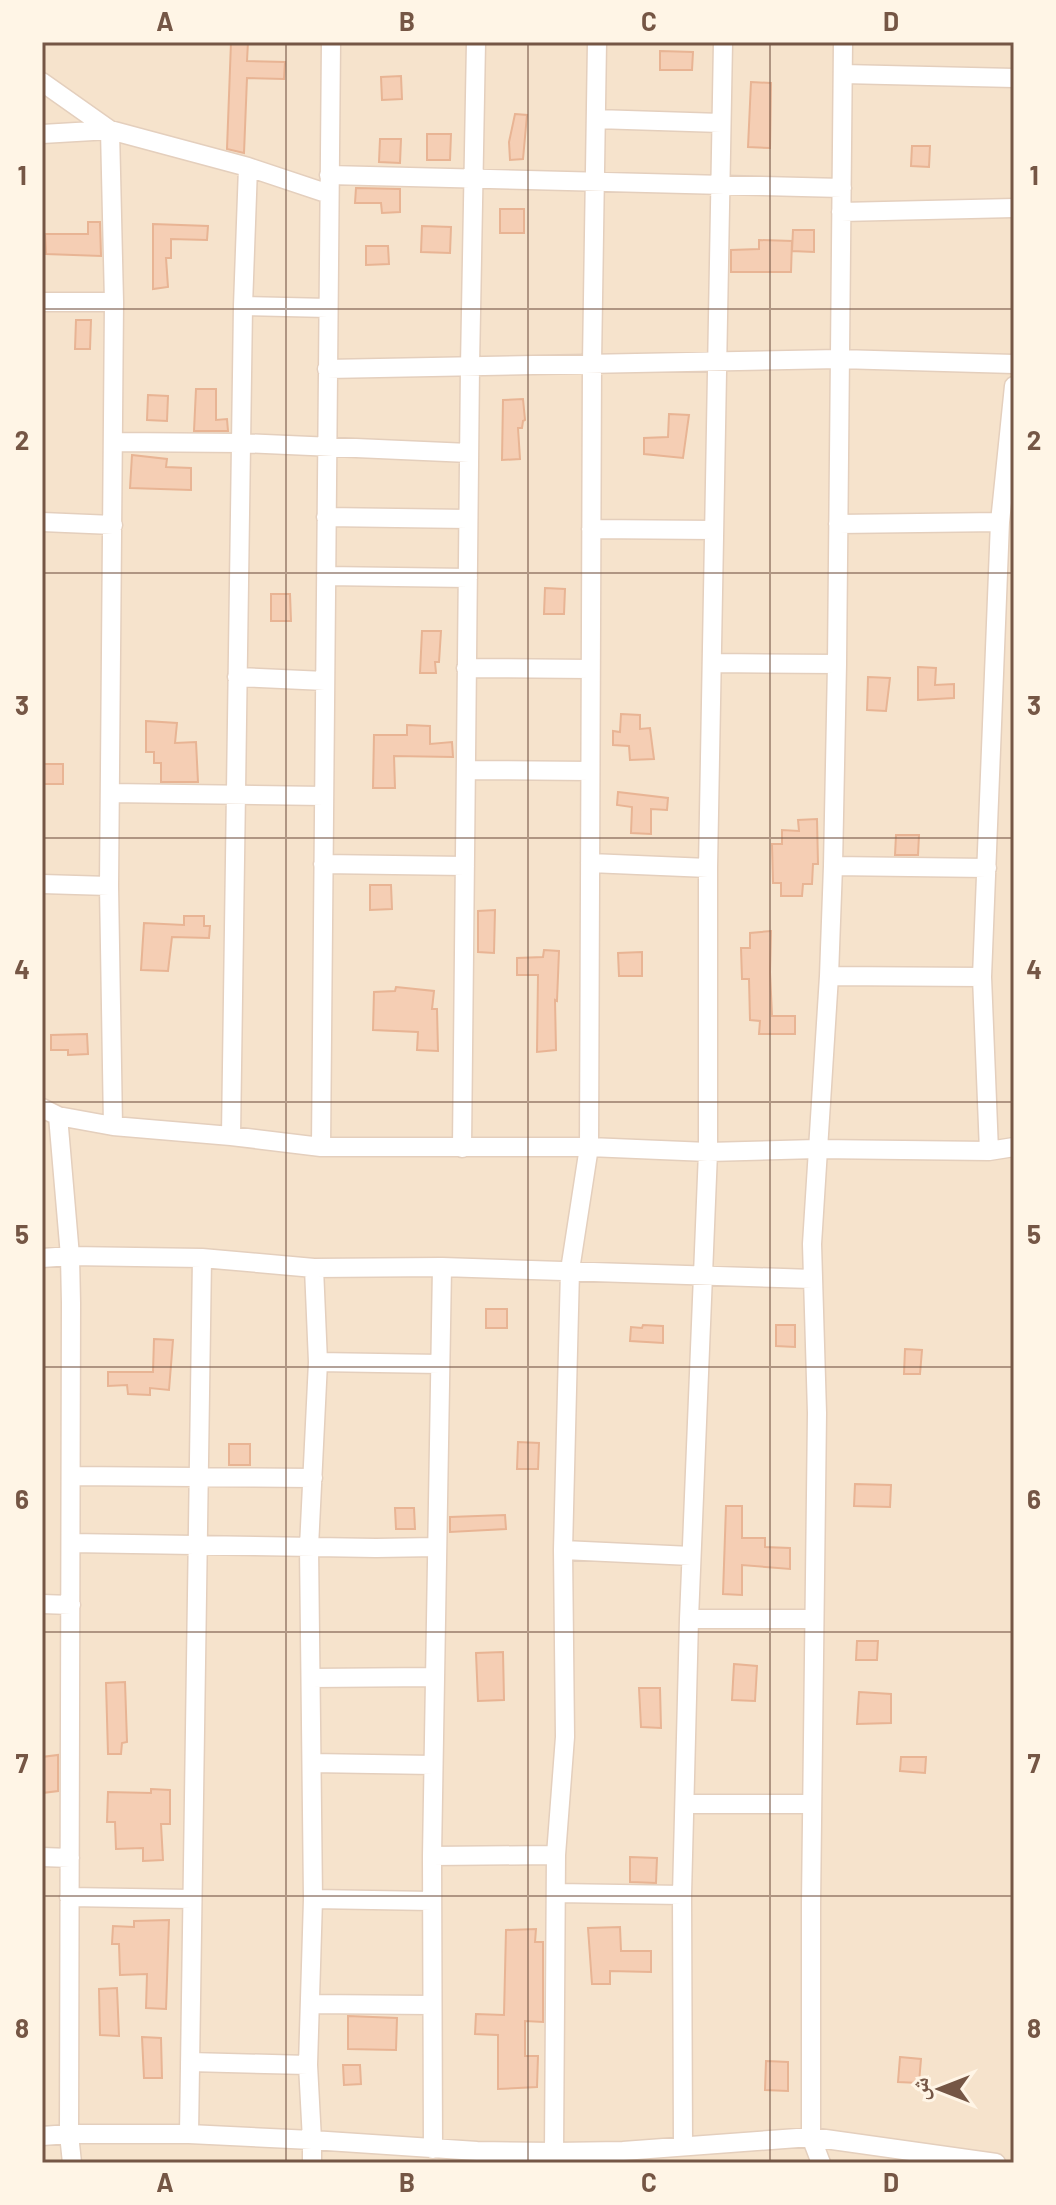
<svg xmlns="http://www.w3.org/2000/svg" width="1056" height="2205" viewBox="0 0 1056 2205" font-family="Barlow,'Noto Naskh Arabic',sans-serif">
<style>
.residential{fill:#f6e3cc}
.building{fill:#f5ceb4;stroke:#e8b494;stroke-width:2}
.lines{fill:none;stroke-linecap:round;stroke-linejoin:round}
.minor-casing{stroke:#e4cfbd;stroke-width:21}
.minor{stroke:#fff;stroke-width:18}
.grid{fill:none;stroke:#755645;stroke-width:2;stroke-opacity:0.55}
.neatline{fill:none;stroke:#755645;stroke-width:3}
.grid-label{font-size:26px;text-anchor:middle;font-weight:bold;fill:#755645}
</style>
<rect width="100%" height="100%" fill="#fef2de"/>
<path class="residential" d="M 42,42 L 1014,42 L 1014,2163 L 42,2163 Z"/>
<path class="building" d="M 231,42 L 248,42 L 247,61 L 285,62 L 284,79 L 247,78 L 244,153 L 227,149 Z
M 660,51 L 693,52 L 692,70 L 660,70 Z
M 401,76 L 402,99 L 382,100 L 381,77 Z
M 751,82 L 771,83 L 770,148 L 748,147 Z
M 515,114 L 527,115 L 523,159 L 510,160 L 509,142 Z
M 427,134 L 451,134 L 450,160 L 427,160 Z
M 380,139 L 401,139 L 400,163 L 379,162 Z
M 912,146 L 930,146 L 929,167 L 911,166 Z
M 356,188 L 400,189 L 400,212 L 382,213 L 381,203 L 355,203 Z
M 500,209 L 524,209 L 524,233 L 500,233 Z
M 88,222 L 100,222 L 101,256 L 46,254 L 45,234 L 88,234 Z
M 153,224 L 208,226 L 207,240 L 171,239 L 171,258 L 166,258 L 168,287 L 153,289 Z
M 422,226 L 451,227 L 450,253 L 421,252 Z
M 793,230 L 814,230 L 814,252 L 792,251 Z
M 759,240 L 792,241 L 791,272 L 731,272 L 731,250 L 759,249 Z
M 366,246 L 388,246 L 389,264 L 366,265 Z
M 76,320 L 91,320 L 90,349 L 75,349 Z
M 196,389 L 216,389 L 216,420 L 227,419 L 228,431 L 194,431 Z
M 148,395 L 168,396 L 167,421 L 147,420 Z
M 523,399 L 525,420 L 523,421 L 522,428 L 518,428 L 520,459 L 502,460 L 503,400 Z
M 669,414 L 689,415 L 683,458 L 644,454 L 644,438 L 668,437 Z
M 132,455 L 167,459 L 166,467 L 191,468 L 191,490 L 130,488 Z
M 545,588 L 565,589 L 564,614 L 544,614 Z
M 271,594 L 290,594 L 291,621 L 271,621 Z
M 422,631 L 441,631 L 439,662 L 435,662 L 436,673 L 420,673 Z
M 918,667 L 936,668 L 935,685 L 954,684 L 954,698 L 918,700 Z
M 868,677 L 890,678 L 886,711 L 867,710 Z
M 621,714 L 640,715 L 640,729 L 650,728 L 654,759 L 630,760 L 629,746 L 613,745 L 613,731 L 620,732 Z
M 146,721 L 177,723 L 175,743 L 196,742 L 198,782 L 161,782 L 161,763 L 154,763 L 154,752 L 146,752 Z
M 407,725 L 430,726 L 430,744 L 452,742 L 453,757 L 394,756 L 395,788 L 373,788 L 374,735 L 407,735 Z
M 42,764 L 63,764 L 63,784 L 42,784 Z
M 618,792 L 668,798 L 667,810 L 651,809 L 651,834 L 631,833 L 632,807 L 617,805 Z
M 817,819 L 818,864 L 813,864 L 812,884 L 803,884 L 802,896 L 781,896 L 781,883 L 773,883 L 772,844 L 782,844 L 782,830 L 799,831 L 798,820 Z
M 896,835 L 919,835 L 918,855 L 895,855 Z
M 370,885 L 391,885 L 392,909 L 370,910 Z
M 495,910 L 494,953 L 478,952 L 478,911 Z
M 184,916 L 204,916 L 204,926 L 210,926 L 209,938 L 172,937 L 168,971 L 141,970 L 144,923 L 184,925 Z
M 771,931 L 770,972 L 772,1016 L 795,1016 L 795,1034 L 759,1034 L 760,1021 L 750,1020 L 749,979 L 742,979 L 741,948 L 750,948 L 750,933 Z
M 544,950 L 559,951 L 557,1001 L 555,1000 L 556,1050 L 537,1052 L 538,975 L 517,975 L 517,958 L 543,957 Z
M 642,952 L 642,976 L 619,976 L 618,953 Z
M 396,987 L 434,991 L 432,1009 L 437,1009 L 438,1051 L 417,1050 L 418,1032 L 373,1030 L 374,992 L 395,991 Z
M 87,1034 L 88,1054 L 68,1055 L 68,1050 L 51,1050 L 51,1035 Z
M 486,1309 L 507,1309 L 507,1328 L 486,1328 Z
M 643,1325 L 663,1326 L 663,1343 L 630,1341 L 631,1327 L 642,1328 Z
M 776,1325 L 795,1325 L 795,1347 L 776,1346 Z
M 154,1339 L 173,1340 L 169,1390 L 150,1388 L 150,1395 L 128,1394 L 127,1385 L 108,1386 L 108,1372 L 153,1372 Z
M 905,1349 L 922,1350 L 920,1374 L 904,1374 Z
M 518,1442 L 539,1443 L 538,1469 L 517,1469 Z
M 229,1444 L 250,1444 L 250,1465 L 229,1465 Z
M 855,1484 L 891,1485 L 890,1507 L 854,1506 Z
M 726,1506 L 742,1506 L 742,1538 L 765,1538 L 765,1547 L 790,1548 L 790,1569 L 742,1565 L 742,1595 L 723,1594 Z
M 395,1508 L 414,1508 L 415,1529 L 396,1529 Z
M 505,1515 L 506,1529 L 450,1532 L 450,1517 Z
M 857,1641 L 878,1641 L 877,1660 L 856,1660 Z
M 503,1652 L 504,1700 L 478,1701 L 476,1653 Z
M 734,1664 L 757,1666 L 755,1701 L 732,1700 Z
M 125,1682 L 127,1742 L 122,1743 L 121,1754 L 108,1754 L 106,1683 Z
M 639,1688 L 660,1688 L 661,1728 L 641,1727 Z
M 859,1692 L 891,1694 L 891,1723 L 857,1724 Z
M 58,1755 L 58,1791 L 42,1793 L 42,1757 Z
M 901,1757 L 926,1757 L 925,1773 L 900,1771 Z
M 151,1789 L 170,1790 L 170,1824 L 161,1824 L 163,1860 L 143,1861 L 143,1848 L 116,1849 L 115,1822 L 107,1822 L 108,1792 L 151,1793 Z
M 630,1857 L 657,1858 L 656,1883 L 630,1882 Z
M 169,1920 L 166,2009 L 146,2008 L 147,1974 L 120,1975 L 119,1944 L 112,1944 L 113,1926 L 134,1927 L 134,1921 Z
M 620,1927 L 621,1951 L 651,1951 L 651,1972 L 610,1971 L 610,1984 L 592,1984 L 588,1928 Z
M 536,1929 L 535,1942 L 543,1942 L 543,2022 L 525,2021 L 525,2056 L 538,2056 L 537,2087 L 498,2089 L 498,2035 L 475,2034 L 476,2014 L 504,2015 L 506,1930 Z
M 117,1988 L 119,2036 L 100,2035 L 99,1989 Z
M 348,2016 L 397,2018 L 396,2050 L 348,2049 Z
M 142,2037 L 161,2038 L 162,2078 L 144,2078 Z
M 900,2057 L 921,2059 L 919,2083 L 898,2082 Z
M 766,2061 L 788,2062 L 788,2091 L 765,2090 Z
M 343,2065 L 360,2065 L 361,2084 L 344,2085 Z"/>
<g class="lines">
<defs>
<path id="minor" d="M 723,42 L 708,868 L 708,1152 L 689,1619 L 814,1619
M 843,74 L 1014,78
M 42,82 L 110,130 L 114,302 L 109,886 L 113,1126
M 596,119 L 721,123
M 42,134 L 110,130 L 248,167 L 329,194
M 329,175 L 842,188
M 841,212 L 1014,208
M 42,302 L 114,302
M 243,306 L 328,308
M 327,369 L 839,359 L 1014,364
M 114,442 L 241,443 L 469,453
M 326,517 L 468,519
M 42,522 L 113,525
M 838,524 L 1000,522
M 591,529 L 714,530
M 326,576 L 468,578
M 712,663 L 837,664
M 466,668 L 590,669
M 237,677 L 325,681
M 466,770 L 590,771
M 110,793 L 324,796
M 590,863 L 708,868
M 323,864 L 465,866
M 833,866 L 987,868
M 42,884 L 109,886
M 829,976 L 982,977
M 42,1108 L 58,1116 L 113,1126 L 231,1136 L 321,1147 L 589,1147 L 708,1152 L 817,1149 L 989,1151 L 1014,1147
M 231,1136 L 243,306 L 248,167
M 321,1147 L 331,42
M 462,1148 L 470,366 L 476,42
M 989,1151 L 982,977 L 1000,522 L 1014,386
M 42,1258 L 70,1256 L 202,1258 L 314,1268 L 442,1267 L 812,1279
M 318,1362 L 440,1364
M 71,1476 L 313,1478
M 71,1543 L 376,1548 L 437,1547
M 563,1550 L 691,1556
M 42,1604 L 71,1605
M 311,1678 L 434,1677
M 312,1763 L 433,1765
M 686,1804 L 812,1804
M 432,1856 L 556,1855
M 42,1857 L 70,1858
M 557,1893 L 682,1895
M 69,1897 L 192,1899
M 313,1899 L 309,1547 L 318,1362 L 314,1268
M 311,2004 L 432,2005
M 190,2062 L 308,2065
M 189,2134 L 202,1258
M 42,2136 L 69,2134 L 71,1303 L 70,1256 L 58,1116
M 683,2146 L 682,1895 L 689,1619
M 433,2149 L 432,1856 L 442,1267
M 554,2152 L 556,1855 L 565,1737 L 563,1550 L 570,1270 L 589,1147 L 592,363 L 597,42
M 72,2163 L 69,2134 L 189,2134 L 312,2140 L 308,2065 L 313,1899 L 432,1901
M 312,2163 L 312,2140 L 477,2151 L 554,2152 L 623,2151 L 811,2137 L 996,2163
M 821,2163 L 811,2137 L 811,1904 L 817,1413 L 812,1244 L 829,976 L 833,866 L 837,664 L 843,42"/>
</defs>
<use href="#minor" class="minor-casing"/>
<use href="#minor" class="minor"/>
</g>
<path class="grid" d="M 286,42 L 286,2163M 528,42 L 528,2163M 770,42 L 770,2163M 42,309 L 1014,309M 42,573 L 1014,573M 42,838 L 1014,838M 42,1102 L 1014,1102M 42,1367 L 1014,1367M 42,1632 L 1014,1632M 42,1896 L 1014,1896"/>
<rect width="1056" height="2205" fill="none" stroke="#fff5e6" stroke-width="88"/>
<g transform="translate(940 2089) rotate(270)" stroke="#fff5e6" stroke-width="6" paint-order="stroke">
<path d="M0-6L14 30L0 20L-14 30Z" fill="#755645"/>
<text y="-12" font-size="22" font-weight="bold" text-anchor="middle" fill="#755645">ش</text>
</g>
<rect x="44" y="44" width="968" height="2117" class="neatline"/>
<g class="grid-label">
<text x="165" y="31">A</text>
<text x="407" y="31">B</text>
<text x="649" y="31">C</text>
<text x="891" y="31">D</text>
<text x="22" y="185">1</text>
<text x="1034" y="185">1</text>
<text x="22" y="450">2</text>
<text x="1034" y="450">2</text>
<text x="22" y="715">3</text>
<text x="1034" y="715">3</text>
<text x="22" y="979">4</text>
<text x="1034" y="979">4</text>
<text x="22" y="1244">5</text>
<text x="1034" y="1244">5</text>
<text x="22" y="1509">6</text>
<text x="1034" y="1509">6</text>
<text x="22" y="1773">7</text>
<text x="1034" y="1773">7</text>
<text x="22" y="2038">8</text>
<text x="1034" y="2038">8</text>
<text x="165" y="2192">A</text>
<text x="407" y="2192">B</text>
<text x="649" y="2192">C</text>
<text x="891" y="2192">D</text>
</g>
</svg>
